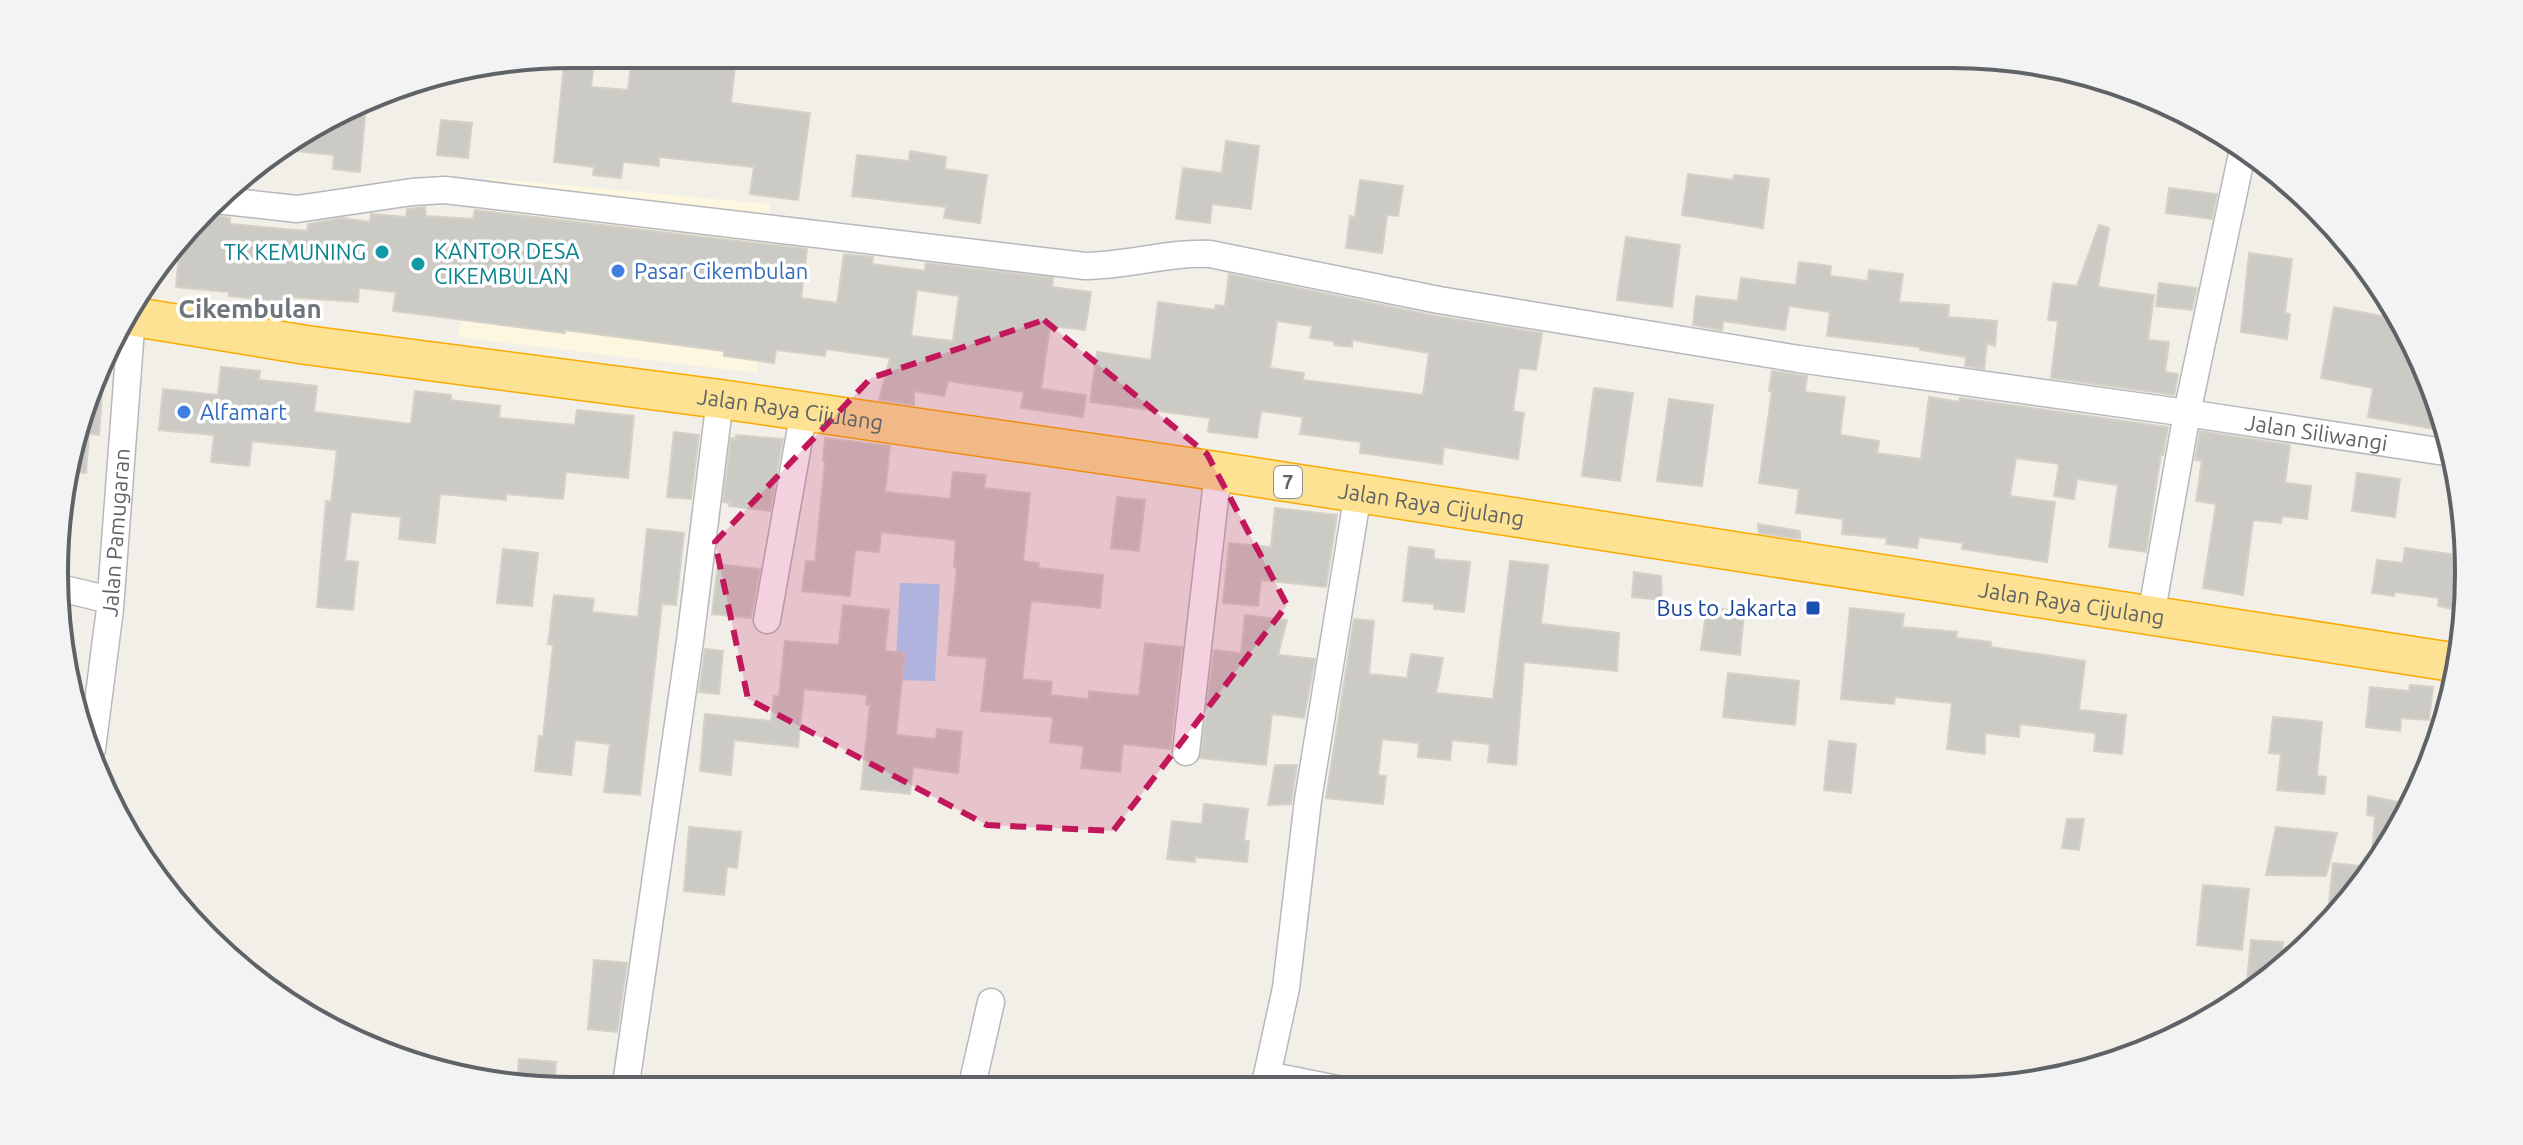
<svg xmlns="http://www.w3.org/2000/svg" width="2523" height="1145" viewBox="0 0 2523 1145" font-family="Ubuntu,sans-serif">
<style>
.commercial{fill:#fef7e0}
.water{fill:#aadaff}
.building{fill:#cccac5;stroke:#d6d1c6;stroke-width:2;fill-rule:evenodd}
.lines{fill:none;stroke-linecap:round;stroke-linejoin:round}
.minor-casing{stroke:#b5b8bc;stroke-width:29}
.highway-casing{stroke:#f9ab00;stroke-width:41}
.minor{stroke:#fff;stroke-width:26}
.highway{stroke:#fde293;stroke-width:38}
.marked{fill:#c2185b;fill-opacity:0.2;stroke:#c2185b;stroke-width:6;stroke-dasharray:16 10;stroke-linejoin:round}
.culture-dot{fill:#0f9aa8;stroke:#fff;stroke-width:3}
.shop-dot{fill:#3f7fe0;stroke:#fff;stroke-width:3}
.transit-dot{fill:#1a4fb4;stroke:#fff;stroke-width:3}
.labels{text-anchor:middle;stroke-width:7;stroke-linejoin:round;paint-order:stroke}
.shield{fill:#fff;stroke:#8f9295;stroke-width:2}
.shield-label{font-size:20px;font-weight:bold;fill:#5f6368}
.culture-label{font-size:22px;fill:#0d838f;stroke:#fff;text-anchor:start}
.shop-label{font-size:22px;fill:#366cbe;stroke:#fff;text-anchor:start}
.street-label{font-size:22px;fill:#5f6368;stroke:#fff}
.transit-label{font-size:22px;fill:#164399;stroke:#fff;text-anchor:end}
.quarter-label{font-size:26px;font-weight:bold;fill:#70757a;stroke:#fff}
.rim{fill:none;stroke:#5f6368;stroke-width:4}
</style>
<rect width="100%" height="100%" fill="#f1efe8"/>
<path class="commercial" d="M 487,178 L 770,204 L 757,373 L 458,337 Z"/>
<path class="water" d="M 900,583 L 940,584 L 935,681 L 895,680 Z"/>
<path class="building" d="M 595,54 L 591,87 L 628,90 L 632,54 L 736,56 L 731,103 L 810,113 L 798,200 L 750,194 L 754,167 L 659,157 L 659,166 L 623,162 L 621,178 L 593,175 L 594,167 L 554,162 L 565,55 Z
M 349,114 L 365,116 L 360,172 L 333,169 L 334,155 L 287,150 Z
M 441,120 L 472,123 L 468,158 L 437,155 Z
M 1226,141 L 1259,146 L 1251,209 L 1212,204 L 1210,223 L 1176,219 L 1183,168 L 1222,173 Z
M 910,151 L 946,157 L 945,169 L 987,175 L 980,223 L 944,218 L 946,207 L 852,196 L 857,155 L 909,161 Z
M 1688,174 L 1733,180 L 1734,175 L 1769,179 L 1763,228 L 1682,215 Z
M 1360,180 L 1403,186 L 1398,216 L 1387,215 L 1382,253 L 1346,248 L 1350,216 L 1355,217 Z
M 2169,188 L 2217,194 L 2212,219 L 2166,213 Z
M 425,207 L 426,216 L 473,219 L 475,210 L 807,249 L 801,298 L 837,303 L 844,254 L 873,257 L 872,264 L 925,271 L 926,263 L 1053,278 L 1052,287 L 1091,292 L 1085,330 L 1050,326 L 1041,389 L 1086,395 L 1083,417 L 1021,408 L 1024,392 L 948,381 L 944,396 L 914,391 L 914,405 L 879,400 L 890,358 L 826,349 L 825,356 L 776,350 L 774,363 L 724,356 L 724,351 L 565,330 L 565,333 L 393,311 L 396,292 L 359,288 L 358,302 L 287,297 L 287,302 L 229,296 L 229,292 L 176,287 L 180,244 L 206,213 L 230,218 L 230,224 L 307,231 L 308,224 L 342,218 L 370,222 L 371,214 L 406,217 L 407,209 ZM 917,290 L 959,296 L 953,341 L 911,336 Z
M 2099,225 L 2109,228 L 2098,287 L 2154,295 L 2148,340 L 2169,342 L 2165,372 L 2178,374 L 2174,395 L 2051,378 L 2058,321 L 2048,320 L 2053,283 L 2077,286 Z
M 1626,237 L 1680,245 L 1672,307 L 1617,300 Z
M 2249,253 L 2292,259 L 2285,313 L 2290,314 L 2287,339 L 2241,332 Z
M 1799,262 L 1831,266 L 1830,276 L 1868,281 L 1869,270 L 1903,274 L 1899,302 L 1949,305 L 1948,317 L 1997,321 L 1995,346 L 1987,343 L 1984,369 L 1965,366 L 1966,357 L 1920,350 L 1920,347 L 1827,336 L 1830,312 L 1789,306 L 1785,330 L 1723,321 L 1722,330 L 1693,325 L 1696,296 L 1738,301 L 1741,278 L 1796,285 Z
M 1229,274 L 1436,316 L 1542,333 L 1536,370 L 1519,368 L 1513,411 L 1524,413 L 1518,459 L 1444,447 L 1442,464 L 1360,453 L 1361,442 L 1300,434 L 1303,417 L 1261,411 L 1257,438 L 1208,432 L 1210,418 L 1090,402 L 1097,352 L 1151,360 L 1158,302 L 1215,310 L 1216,305 L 1225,306 ZM 1277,321 L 1312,326 L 1310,338 L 1334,341 L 1334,345 L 1352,347 L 1352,340 L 1429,353 L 1423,395 L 1303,380 L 1304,373 L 1270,368 Z
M 2159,283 L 2197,288 L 2192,310 L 2156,306 Z
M 2334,307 L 2397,319 L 2416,344 L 2439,430 L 2368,417 L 2373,388 L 2321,378 Z
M 221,367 L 260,371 L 259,380 L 317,386 L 314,412 L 411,424 L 415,391 L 451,395 L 451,400 L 500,406 L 499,418 L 575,425 L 577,410 L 634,416 L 628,478 L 566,472 L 563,499 L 506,494 L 506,500 L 440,494 L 435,543 L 399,539 L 401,517 L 351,512 L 345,561 L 358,562 L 353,610 L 317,607 L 326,501 L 331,502 L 337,450 L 252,441 L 249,466 L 211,462 L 214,435 L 159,430 L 163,389 L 218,395 Z
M 1772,371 L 1807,376 L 1805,392 L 1845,397 L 1840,435 L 1879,441 L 1877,453 L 1921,459 L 1929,397 L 1959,402 L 1960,398 L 2168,427 L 2163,455 L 2161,454 L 2146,552 L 2109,547 L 2118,485 L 2077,479 L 2074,499 L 2054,496 L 2059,464 L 2016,458 L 2010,496 L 2055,502 L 2047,562 L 1962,549 L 1963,543 L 1919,537 L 1917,548 L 1886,544 L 1887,538 L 1842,534 L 1843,519 L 1796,513 L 1799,489 L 1759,483 L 1772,391 L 1769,391 Z
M 98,381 L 103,382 L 99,435 L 89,434 L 86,473 L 64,471 Z
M 1594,388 L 1633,393 L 1620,481 L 1582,476 Z
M 1669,399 L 1713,405 L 1702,486 L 1657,481 Z
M 2200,431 L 2290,445 L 2285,483 L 2311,486 L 2307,519 L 2282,516 L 2281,523 L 2253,520 L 2243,595 L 2203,588 L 2216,504 L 2196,501 L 2202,461 L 2195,460 Z
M 674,432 L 699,435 L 691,499 L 667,497 Z
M 736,435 L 783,439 L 770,511 L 729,506 L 730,503 L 723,502 L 731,438 L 736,439 Z
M 825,438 L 890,446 L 885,492 L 950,499 L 953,472 L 986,475 L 984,488 L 1030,493 L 1023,561 L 1039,563 L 1038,568 L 1103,575 L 1100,608 L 1031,601 L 1022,679 L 1052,682 L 1050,695 L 1089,699 L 1089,691 L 1139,696 L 1145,643 L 1182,647 L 1170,749 L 1123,744 L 1120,772 L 1081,768 L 1084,746 L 1050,742 L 1053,717 L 981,711 L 987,658 L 948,655 L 957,567 L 954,567 L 956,540 L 881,532 L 879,552 L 855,550 L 850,596 L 802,591 L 806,561 L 815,562 L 825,462 L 823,461 Z
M 2357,473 L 2400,479 L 2395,517 L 2352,511 Z
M 1117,497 L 1145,500 L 1139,551 L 1111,548 Z
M 1275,508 L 1337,515 L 1326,587 L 1261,580 L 1258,606 L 1223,603 L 1229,543 L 1271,547 Z
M 1758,524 L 1800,531 L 1800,539 L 1759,533 Z
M 647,529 L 684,533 L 676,605 L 662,604 L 640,795 L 604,792 L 610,744 L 575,740 L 571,775 L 535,771 L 539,736 L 543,737 L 553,645 L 548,644 L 554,595 L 594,599 L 592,612 L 638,617 Z
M 1409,547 L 1434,550 L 1434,559 L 1470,562 L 1464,612 L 1434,609 L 1434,604 L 1403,601 Z
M 2405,548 L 2466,556 L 2459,610 L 2438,606 L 2439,598 L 2395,592 L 2394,596 L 2372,593 L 2377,560 L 2403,563 Z
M 503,549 L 538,553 L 532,606 L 497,603 Z
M 1510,561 L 1548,565 L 1541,624 L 1619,633 L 1617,671 L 1524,662 L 1516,765 L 1488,762 L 1490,744 L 1452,740 L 1450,760 L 1418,757 L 1419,743 L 1382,739 L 1378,775 L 1386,776 L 1383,804 L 1326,798 L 1354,619 L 1374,621 L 1369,674 L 1407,678 L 1411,654 L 1443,658 L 1436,693 L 1493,699 Z
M 718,564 L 760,569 L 751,618 L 712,614 Z
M 1634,572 L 1661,576 L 1662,600 L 1632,597 Z
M 843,605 L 889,610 L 885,651 L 905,653 L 896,735 L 936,739 L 937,729 L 962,732 L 958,773 L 913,767 L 910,794 L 861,789 L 870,705 L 866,704 L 867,695 L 804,689 L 798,747 L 734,740 L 731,775 L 700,771 L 705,714 L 771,721 L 774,696 L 779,697 L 785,641 L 839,645 Z
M 1707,606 L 1744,613 L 1740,655 L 1701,650 Z
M 1850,608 L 1904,614 L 1902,627 L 1957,632 L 1956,638 L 1991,642 L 1991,647 L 2085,661 L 2079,710 L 2126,715 L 2122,754 L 2094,751 L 2096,733 L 2020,724 L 2019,737 L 1985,733 L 1985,754 L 1947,749 L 1952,703 L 1895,697 L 1894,704 L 1841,699 Z
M 1245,615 L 1287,620 L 1278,655 L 1315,659 L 1304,718 L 1272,714 L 1266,765 L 1200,758 L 1214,650 L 1241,653 Z
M 705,649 L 723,651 L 719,694 L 699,692 Z
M 1728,673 L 1799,681 L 1795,725 L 1723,717 Z
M 2410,685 L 2433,687 L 2429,720 L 2401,718 L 2400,731 L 2366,727 L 2370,687 L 2409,691 Z
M 2273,717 L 2322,722 L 2317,776 L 2326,777 L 2324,794 L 2277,790 L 2281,754 L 2269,753 Z
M 1829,741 L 1856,744 L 1851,793 L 1824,790 Z
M 1275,765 L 1297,765 L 1291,804 L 1268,805 Z
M 2368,796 L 2409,804 L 2401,822 L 2393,820 L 2390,843 L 2381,861 L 2327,923 L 2333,863 L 2371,867 L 2375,816 L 2367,815 Z
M 1204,804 L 1248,809 L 1244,841 L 1249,841 L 1247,862 L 1195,857 L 1195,862 L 1167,859 L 1172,821 L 1202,824 Z
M 2067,819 L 2084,819 L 2079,850 L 2062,848 Z
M 689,827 L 741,832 L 737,868 L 727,867 L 724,895 L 684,891 Z
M 2276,827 L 2337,833 L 2326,876 L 2266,875 Z
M 2203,885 L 2249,889 L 2242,950 L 2197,945 Z
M 2251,940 L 2283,942 L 2280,970 L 2246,991 Z
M 594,960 L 627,963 L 617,1032 L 588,1029 Z
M 519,1059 L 556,1062 L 554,1088 L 517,1082 Z"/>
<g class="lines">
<defs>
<g id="minor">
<path id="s1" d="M 216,200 L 297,209 L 412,192 L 445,190 L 1085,266 C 1127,266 1167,252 1210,254 L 1439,300 L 1799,359 L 2187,413 L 2445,452"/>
<path d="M 64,589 L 110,600"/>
<path d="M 2151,616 L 2187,413 L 2242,154"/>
<path d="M 767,620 L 804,411"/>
<path id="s2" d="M 92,749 L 110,609 L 133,302"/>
<path d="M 1186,752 L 1218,472"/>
<path d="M 1267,1075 L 1337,1089"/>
<path d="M 1264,1089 L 1286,988 L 1308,800 L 1358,493"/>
<path d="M 971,1090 L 991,1002"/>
<path d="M 625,1091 L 690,641 L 720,399"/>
</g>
<g id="highway">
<path id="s3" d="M 123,315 L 306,345 L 720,399 L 1196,468 L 2452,662"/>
</g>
</defs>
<use href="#minor" class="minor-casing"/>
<use href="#highway" class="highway-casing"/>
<use href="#minor" class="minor"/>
<use href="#highway" class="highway"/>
</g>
<path class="marked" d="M 1044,320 L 1207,454 L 1287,605 L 1113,831 L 987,825 L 748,699 L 715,542 L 871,378 Z"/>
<g class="culture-dot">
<circle cx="382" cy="252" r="8"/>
<circle cx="418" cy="264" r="8"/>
</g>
<g class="shop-dot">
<circle cx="618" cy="271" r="8"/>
<circle cx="184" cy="412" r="8"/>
</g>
<rect class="transit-dot" x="1805" y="600" width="16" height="16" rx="4"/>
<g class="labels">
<rect class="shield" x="1274" y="466" width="28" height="32" rx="6"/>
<g class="shield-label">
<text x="1288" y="489">7</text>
</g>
<g class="culture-label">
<text x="434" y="259">KANTOR DESA<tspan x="434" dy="25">CIKEMBULAN</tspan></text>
<text x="366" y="260" text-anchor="end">TK KEMUNING</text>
</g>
<g class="shop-label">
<text x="634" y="279">Pasar Cikembulan</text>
<text x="200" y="420">Alfamart</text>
</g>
<g class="street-label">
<text dy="8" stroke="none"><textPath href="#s3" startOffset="674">Jalan Raya Cijulang</textPath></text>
<text dy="8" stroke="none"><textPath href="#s1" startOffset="2122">Jalan Siliwangi</textPath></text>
<text dy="8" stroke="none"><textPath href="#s3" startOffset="1322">Jalan Raya Cijulang</textPath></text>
<text dy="8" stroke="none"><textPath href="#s2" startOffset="218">Jalan Pamugaran</textPath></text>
<text dy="8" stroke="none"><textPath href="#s3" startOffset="1970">Jalan Raya Cijulang</textPath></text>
</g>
<g class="transit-label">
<text x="1797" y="616">Bus to Jakarta</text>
</g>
<g class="quarter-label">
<text x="250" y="318">Cikembulan</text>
</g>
</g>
<path d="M0 0H2523V1145H0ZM572 68H1951A504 504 0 0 1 2455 572V573A504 504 0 0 1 1951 1077H572A504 504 0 0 1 68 573V572A504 504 0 0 1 572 68Z" fill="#f2f3f3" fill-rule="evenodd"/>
<path class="rim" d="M572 68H1951A504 504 0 0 1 2455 572V573A504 504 0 0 1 1951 1077H572A504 504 0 0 1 68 573V572A504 504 0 0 1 572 68Z"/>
</svg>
